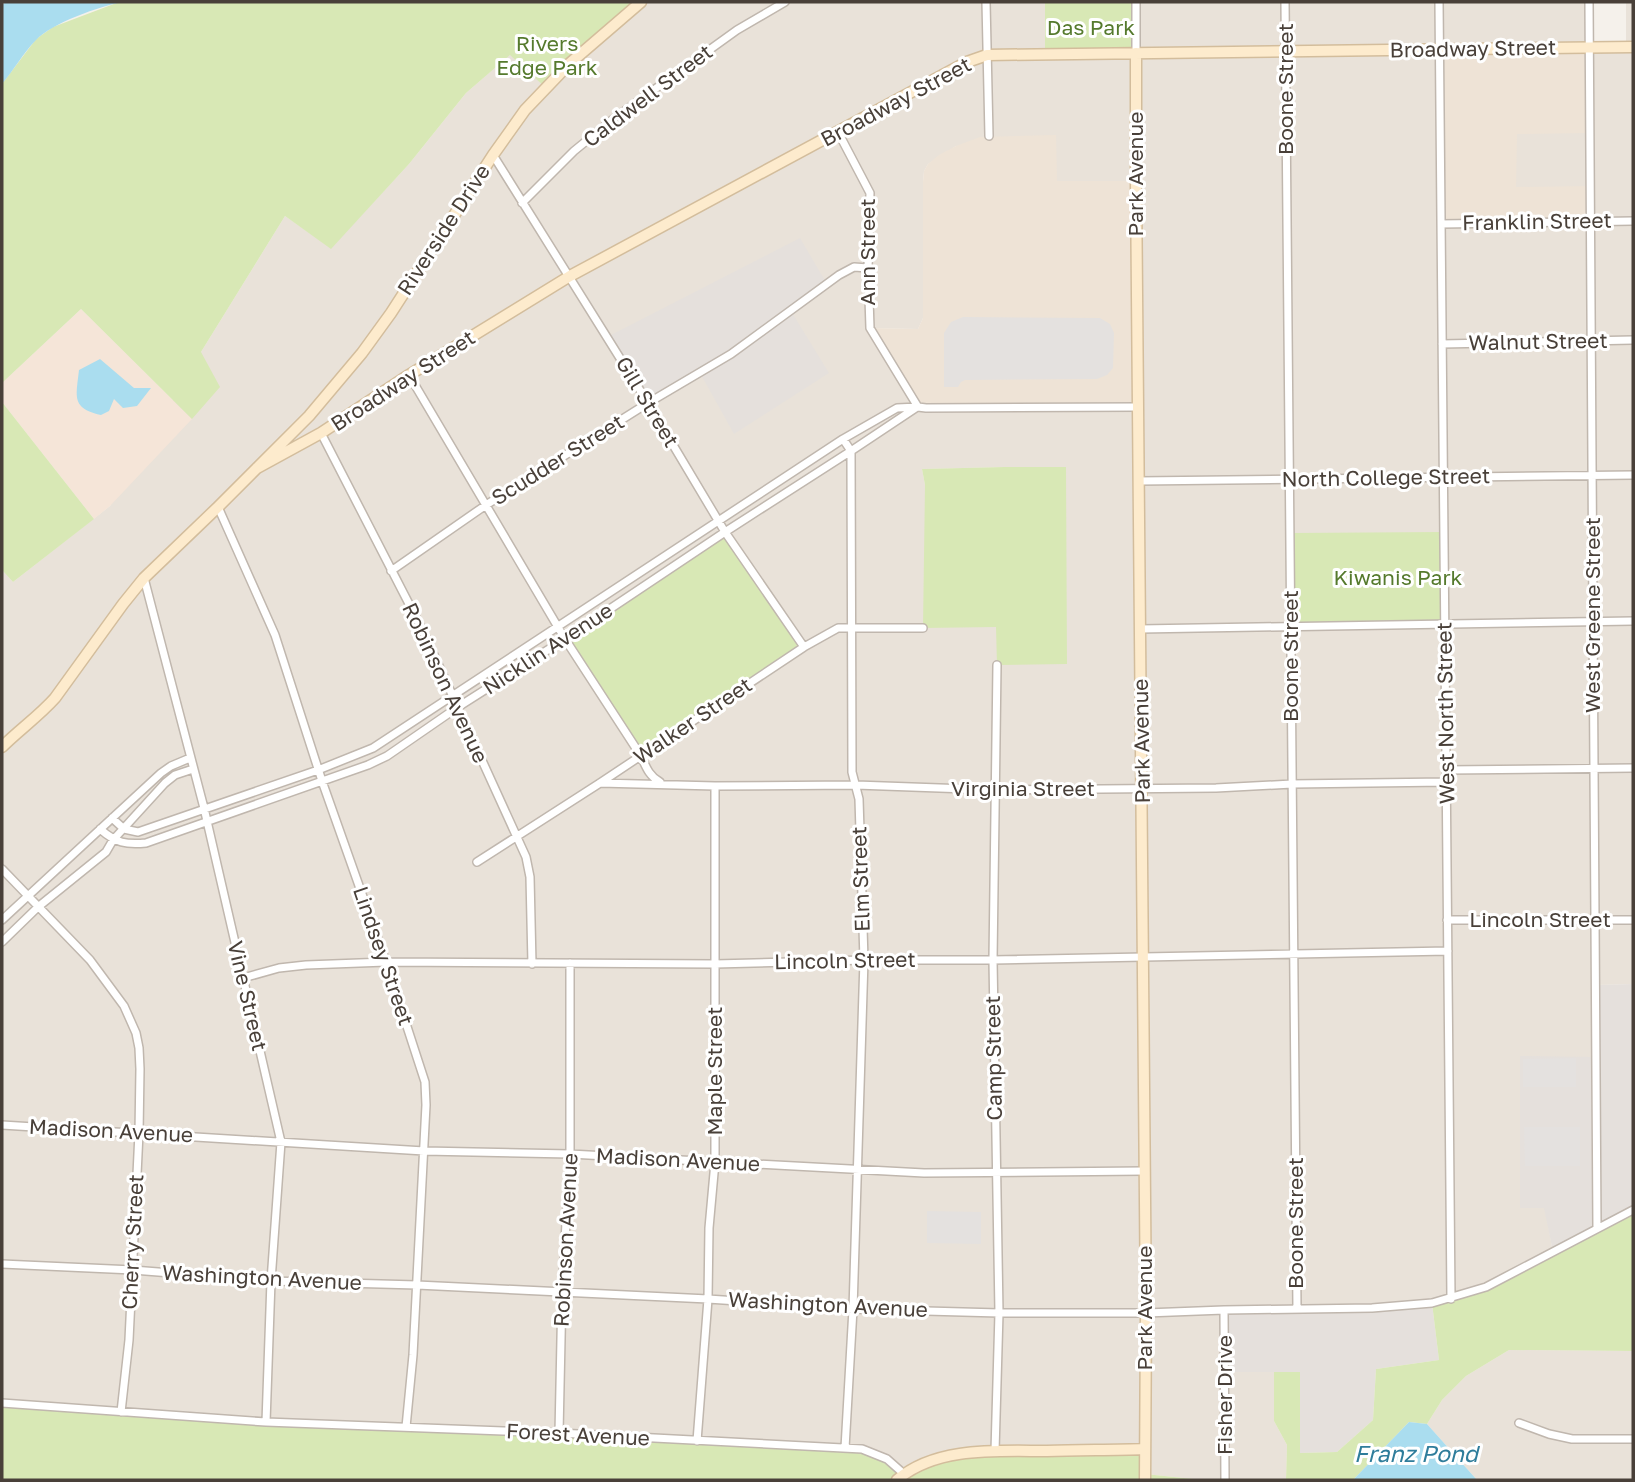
<svg xmlns="http://www.w3.org/2000/svg" width="1635" height="1482" viewBox="0 0 1635 1482" font-family="'Golos Text',sans-serif">
<style>
.residential{fill:#e9e2d9;fill-rule:evenodd}
.commercial{fill:#f5e5d8}
.industrial{fill:#e5e0dc}
.education{fill:#eee3d6}
.green{fill:#d8e8b5}
.parking{fill:#e4e1df}
.water{fill:#aaddef}
.lines{fill:none;stroke-linecap:round;stroke-linejoin:round}
.street-casing{stroke:#c0b7ae;stroke-width:10}
.secondary-casing{stroke:#d3bd9c;stroke-width:13}
.street{stroke:#fff;stroke-width:7}
.secondary{stroke:#fdebcd;stroke-width:10}
.labels{text-anchor:middle;stroke-width:6;stroke-linejoin:round;paint-order:stroke}
.park-label{font-size:21px;fill:#557a2d;stroke:#fff}
.street-label{font-size:21px;fill:#494039;stroke:#fff}
.water-label{font-size:23px;font-style:italic;fill:#2f7d9b;stroke:#fff}
</style>
<rect width="100%" height="100%" fill="#f5f1eb"/>
<path class="residential" d="M 641,2 L 1045,2 L 1045,54 L 1136,2 L 1589,2 L 1589,47 L 1626,47 L 1626,2 L 1633,2 L 1633,984 L 1596,985 L 1596,1057 L 1520,1057 L 1520,1208 L 1545,1208 L 1553,1252 L 1486,1287 L 1225,1372 L 1274,1372 L 1274,1421 L 1287,1445 L 1286,1480 L 1203,1480 L 1145,1474 L 904,1474 L 2,1403 L 2,570 L 13,582 L 110,506 L 201,352 L 285,216 L 331,248 L 409,164 L 466,93 L 511,54 L 546,88 ZM 1440,49 L 1516,134 L 1516,187 ZM 1056,136 L 1056,181 L 910,393 L 871,328 L 918,329 L 923,318 L 923,182 L 924,171 L 928,164 L 956,146 ZM 1004,467 L 1066,467 L 997,665 L 997,627 L 925,485 L 922,469 Z
M 1509,1350 L 1633,1351 L 1633,1480 L 1477,1480 L 1427,1424 L 1442,1400 L 1466,1376 Z"/>
<path class="commercial" d="M 81,309 L 192,419 L 110,506 L 94,519 L 2,402 L 2,383 Z"/>
<path class="industrial" d="M 800,238 L 827,284 L 791,311 L 829,373 L 734,434 L 700,373 L 648,403 L 607,337 Z
M 1633,984 L 1633,1210 L 1553,1252 L 1544,1208 L 1520,1208 L 1520,1056 L 1596,1057 L 1596,985 Z
M 1432,1303 L 1439,1360 L 1376,1369 L 1373,1420 L 1337,1452 L 1300,1453 L 1299,1372 L 1225,1372 L 1224,1310 Z"/>
<path class="education" d="M 1589,47 L 1590,133 L 1517,134 L 1516,187 L 1590,186 L 1590,221 L 1441,224 L 1440,49 Z
M 1056,135 L 1057,181 L 1136,181 L 1138,407 L 918,407 L 870,328 L 918,329 L 923,318 L 923,182 L 924,171 L 928,164 L 939,155 L 956,146 L 980,137 Z"/>
<path class="green" d="M 119,2 L 641,2 L 546,88 L 510,55 L 466,93 L 409,164 L 331,249 L 285,216 L 201,352 L 220,387 L 192,419 L 81,309 L 2,383 L 2,84 L 36,39 L 53,27 Z
M 1045,2 L 1136,2 L 1136,53 L 1045,54 Z
M 2,402 L 94,519 L 13,582 L 2,570 Z
M 1004,467 L 1066,467 L 1067,664 L 997,665 L 996,627 L 923,628 L 925,485 L 922,469 Z
M 725,532 L 804,647 L 641,756 L 565,639 Z
M 1444,532 L 1445,624 L 1291,627 L 1290,533 Z
M 1633,1210 L 1633,1351 L 1509,1350 L 1466,1376 L 1442,1400 L 1427,1424 L 1409,1422 L 1353,1480 L 1286,1480 L 1287,1445 L 1274,1421 L 1274,1372 L 1300,1372 L 1300,1453 L 1337,1452 L 1373,1420 L 1376,1369 L 1439,1360 L 1432,1303 L 1486,1287 Z
M 2,1403 L 121,1412 L 559,1433 L 873,1452 L 905,1474 L 952,1456 L 1144,1449 L 1145,1474 L 1203,1480 L 2,1480 Z"/>
<path class="parking" d="M 963,317 L 1100,318 L 1110,324 L 1114,333 L 1113,368 L 1107,375 L 1097,379 L 965,380 L 961,382 L 958,387 L 944,387 L 944,333 L 951,322 Z
M 1576,1058 L 1576,1087 L 1523,1087 L 1523,1059 Z
M 1524,1127 L 1580,1127 L 1580,1166 L 1525,1166 Z
M 927,1211 L 981,1212 L 981,1244 L 927,1243 Z"/>
<path class="water" d="M 6,2 L 123,2 C 100,6 52,23 36,40 C 23,53 14,70 2,84 L 2,5 Z
M 100,359 L 134,388 L 151,388 L 137,406 L 123,408 L 114,399 L 109,411 L 101,415 C 71,408 76,397 79,370 Z
M 1409,1422 L 1427,1424 L 1477,1480 L 1353,1480 Z"/>
<g class="lines">
<defs>
<path id="street" d="M 986,2 L 989,136
M 1285,2 L 1297,1309
M 1439,2 L 1451,1299
M 1589,2 L 1597,1228
M 1136,53 L 1136,2
M 838,132 L 870,193 L 868,268 L 870,328 L 918,407
M 493,155 L 648,403 L 725,532 L 804,647
M 522,203 L 574,151 L 612,120 L 737,30 L 785,2
M 1441,224 L 1633,221
M 1442,344 L 1633,340
M 409,375 L 565,639 L 641,756 C 646,767 649,776 660,782
M 321,433 L 424,633 L 526,857 L 530,877 L 532,964
M 843,439 L 851,451 L 852,772 L 859,799 L 864,960 L 853,1309 L 845,1448
M 1139,481 L 1633,475
M 218,507 L 275,635 L 322,781 L 386,962 L 425,1082 L 426,1105 L 413,1355 L 406,1427
M 391,571 L 486,505 L 648,403 L 731,354 L 839,275 L 854,267 L 868,268
M 144,578 L 204,808 L 281,1142 L 271,1281 L 266,1422
M 1140,629 L 1633,621
M 1446,770 L 1633,768
M 600,783 L 715,786 L 856,785 L 995,790 L 1216,788 L 1292,784 L 1446,782
M 112,818 L 124,829 L 138,832 L 318,770 L 373,748 L 843,439 L 897,408 L 918,407 L 926,408 L 1138,407
M 100,829 C 116,843 126,845 146,843 L 368,765 L 387,756 L 458,707 L 565,639 L 725,532 L 851,451 L 917,407
M 477,862 L 600,783 L 804,647 L 838,628 L 923,628
M 2,869 L 90,960 L 124,1006 L 136,1033 L 139,1048 L 140,1069 L 139,1133 L 129,1340 L 121,1412
M 2,920 L 161,773 L 171,766 L 190,758
M 1447,920 L 1633,920
M 2,942 L 38,907 L 106,852 L 113,840 L 165,783 L 175,775 L 193,769
M 243,978 L 279,968 L 306,965 L 386,962 L 715,964 L 864,960 L 993,960 L 1448,951
M 2,1125 L 424,1151 L 570,1154 L 924,1173 L 1144,1171
M 2,1264 L 133,1270 L 271,1281 L 417,1285 L 708,1299 L 853,1309 L 999,1313 L 1146,1313 L 1224,1310 L 1372,1308 L 1432,1303 L 1486,1287 L 1633,1210
M 1224,1310 L 1225,1480
M 2,1403 L 266,1422 L 559,1433 L 862,1449 L 887,1459 L 904,1474
M 1519,1423 L 1549,1434 L 1572,1439 L 1633,1439
M 559,1433 L 562,1292 L 570,1154 L 570,963
M 697,1441 L 708,1299 L 709,1228 L 715,1162 L 715,786
M 995,1451 L 999,1313 L 993,960 L 997,665"/>
<path id="secondary" d="M 1136,53 L 1136,181 L 1146,1313 L 1145,1480
M 257,468 L 321,433 L 409,375 L 570,276 L 967,62 L 987,55 L 1633,47
M 2,747 C 19,730 39,716 55,698 L 123,604 L 144,578 L 218,507 L 309,416 L 362,353 L 391,313 L 493,155 L 525,110 L 569,64 L 641,2
M 897,1480 C 936,1446 999,1451 1047,1451 C 1080,1450 1112,1450 1144,1449"/>
</defs>
<use href="#street" class="street-casing"/>
<use href="#secondary" class="secondary-casing"/>
<use href="#street" class="street"/>
<use href="#secondary" class="secondary"/>
</g>
<g class="labels">
<g class="park-label">
<text x="1091" y="35">Das Park</text>
<text x="547" y="51">Rivers<tspan x="547" dy="24">Edge Park</tspan></text>
<text x="1398" y="585">Kiwanis Park</text>
</g>
<g class="street-label">
<text transform="translate(1473 49) rotate(-1)" y="7">Broadway Street</text>
<text transform="translate(1286 89) rotate(-90)" y="7">Boone Street</text>
<text transform="translate(648 96) rotate(-37)" y="7">Caldwell Street</text>
<text transform="translate(896 102) rotate(-28)" y="7">Broadway Street</text>
<text transform="translate(1136 174) rotate(-90)" y="7">Park Avenue</text>
<text transform="translate(1537 222) rotate(-1)" y="7">Franklin Street</text>
<text transform="translate(444 230) rotate(-57)" y="7">Riverside Drive</text>
<text transform="translate(868 252) rotate(-90)" y="7">Ann Street</text>
<text transform="translate(1538 342) rotate(-1)" y="7">Walnut Street</text>
<text transform="translate(403 381) rotate(-33)" y="7">Broadway Street</text>
<text transform="translate(647 402) rotate(59)" y="7">Gill Street</text>
<text transform="translate(558 460) rotate(-32)" y="7">Scudder Street</text>
<text transform="translate(1386 478) rotate(-1)" y="7">North College Street</text>
<text transform="translate(1593 615) rotate(-90)" y="7">West Greene Street</text>
<text transform="translate(548 649) rotate(-33)" y="7">Nicklin Avenue</text>
<text transform="translate(1291 656) rotate(-90)" y="7">Boone Street</text>
<text transform="translate(445 683) rotate(65)" y="7">Robinson Avenue</text>
<text transform="translate(1446 713) rotate(-91)" y="7">West North Street</text>
<text transform="translate(693 721) rotate(-34)" y="7">Walker Street</text>
<text transform="translate(1142 741) rotate(-91)" y="7">Park Avenue</text>
<text x="1023" y="796">Virginia Street</text>
<text transform="translate(861 879) rotate(-92)" y="7">Elm Street</text>
<text x="1540" y="927">Lincoln Street</text>
<text transform="translate(383 956) rotate(71)" y="7">Lindsey Street</text>
<text transform="translate(845 961) rotate(-1)" y="7">Lincoln Street</text>
<text transform="translate(247 996) rotate(77)" y="7">Vine Street</text>
<text transform="translate(994 1058) rotate(-91)" y="7">Camp Street</text>
<text transform="translate(715 1071) rotate(-90)" y="7">Maple Street</text>
<text transform="translate(111 1131) rotate(3)" y="7">Madison Avenue</text>
<text transform="translate(678 1160) rotate(3)" y="7">Madison Avenue</text>
<text transform="translate(1296 1223) rotate(-90)" y="7">Boone Street</text>
<text transform="translate(566 1240) rotate(-87)" y="7">Robinson Avenue</text>
<text transform="translate(133 1242) rotate(-87)" y="7">Cherry Street</text>
<text transform="translate(262 1278) rotate(3)" y="7">Washington Avenue</text>
<text transform="translate(828 1305) rotate(3)" y="7">Washington Avenue</text>
<text transform="translate(1145 1308) rotate(-90)" y="7">Park Avenue</text>
<text transform="translate(1225 1395) rotate(-90)" y="7">Fisher Drive</text>
<text transform="translate(578 1435) rotate(3)" y="7">Forest Avenue</text>
</g>
<g class="water-label">
<text x="1416" y="1462">Franz Pond</text>
</g>
</g>
<rect width="1635" height="1482" fill="none" stroke="#494039" stroke-width="7"/>
</svg>
